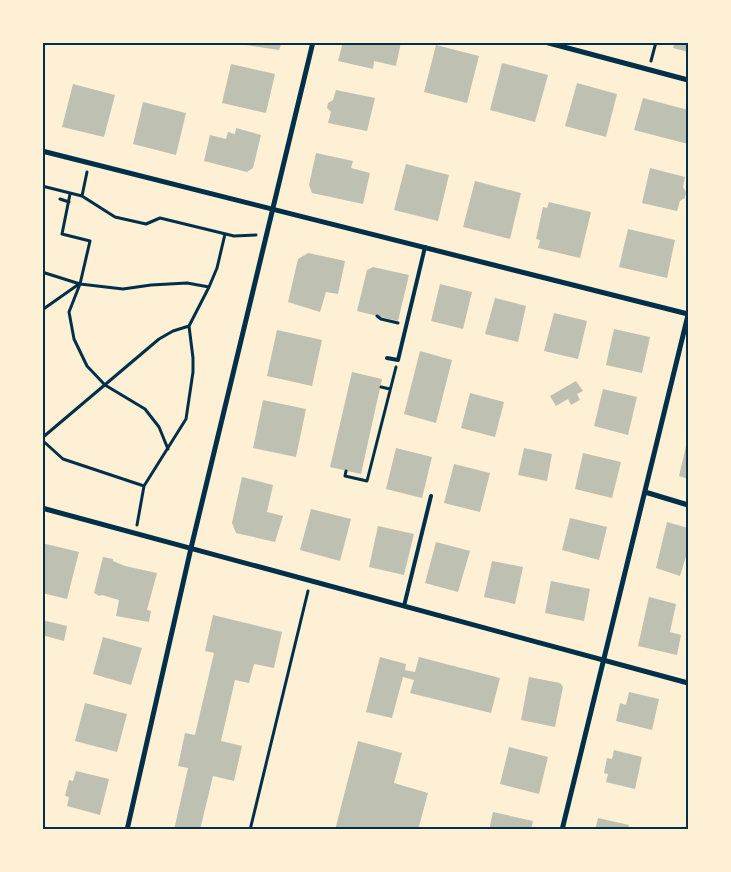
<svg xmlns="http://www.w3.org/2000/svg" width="731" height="872" viewBox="0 0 731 872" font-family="'Work Sans',sans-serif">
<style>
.building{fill:#bec0b2}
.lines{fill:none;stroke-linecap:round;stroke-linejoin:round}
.path{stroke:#003049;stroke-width:3}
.service{stroke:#003049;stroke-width:4}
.minor{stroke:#003049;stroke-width:5}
.neatline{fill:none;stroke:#003049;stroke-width:2}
</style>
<rect width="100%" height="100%" fill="#fdf0d5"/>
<path class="building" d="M 246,42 L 282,42 L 279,50 L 246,45 Z
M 343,42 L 401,42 L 396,66 L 374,61 L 373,69 L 338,61 Z
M 675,42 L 688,42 L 688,52 L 673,48 Z
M 436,45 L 479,56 L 467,103 L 424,92 Z
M 502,63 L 548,75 L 535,122 L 490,110 Z
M 231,64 L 275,74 L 266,113 L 222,103 Z
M 577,83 L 617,94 L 606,137 L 565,126 Z
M 73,84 L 115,95 L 104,137 L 62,127 Z
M 336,90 L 375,98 L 367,131 L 328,123 L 331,112 L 327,108 L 328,103 L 333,100 Z
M 643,98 L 688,110 L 688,144 L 634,130 Z
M 143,102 L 186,113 L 176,155 L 133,144 Z
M 236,128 L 261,135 L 253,168 L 247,172 L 204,161 L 210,135 L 226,139 L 228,132 L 235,134 Z
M 316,153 L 353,161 L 351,168 L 370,173 L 363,204 L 312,193 L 309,185 Z
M 406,164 L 449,175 L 438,221 L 394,210 Z
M 650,168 L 685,177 L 683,187 L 686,192 L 685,198 L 680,201 L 677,211 L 642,203 Z
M 475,181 L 521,193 L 510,239 L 463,227 Z
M 549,202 L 591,212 L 580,258 L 538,248 L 540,240 L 536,239 L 543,207 L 547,208 Z
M 628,229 L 675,240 L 667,278 L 619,267 Z
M 308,253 L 345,261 L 338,294 L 326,292 L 320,312 L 288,302 L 298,259 Z
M 373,267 L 409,275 L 398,321 L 357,311 L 367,270 Z
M 440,284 L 472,292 L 463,329 L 431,321 Z
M 495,298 L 526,306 L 518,342 L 485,334 Z
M 554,313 L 587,321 L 578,359 L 544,351 Z
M 614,329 L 650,337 L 642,373 L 606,365 Z
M 277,330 L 322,340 L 312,386 L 267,376 Z
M 420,351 L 452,360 L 436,423 L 404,414 Z
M 352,372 L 382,379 L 361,474 L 330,467 Z
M 576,381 L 583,391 L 577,394 L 580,400 L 571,405 L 568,399 L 556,406 L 550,396 Z
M 603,389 L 637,397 L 628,435 L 594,426 Z
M 470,393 L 504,402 L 495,437 L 461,428 Z
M 263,400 L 306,409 L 296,457 L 253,448 Z
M 686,446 L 688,447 L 688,479 L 679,476 Z
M 396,448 L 432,457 L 422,498 L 386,489 Z
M 524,448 L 552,454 L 547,481 L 518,475 Z
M 583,453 L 621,462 L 612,498 L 575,489 Z
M 454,464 L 490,473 L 480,512 L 444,503 Z
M 242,477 L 273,485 L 267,512 L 283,516 L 275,542 L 236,533 L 232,523 Z
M 311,509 L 351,519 L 340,561 L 300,550 Z
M 570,518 L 607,527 L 599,560 L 562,550 Z
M 667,522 L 688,528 L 688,553 L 687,553 L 680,576 L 656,568 Z
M 378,526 L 414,534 L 404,575 L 369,567 Z
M 436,542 L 470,551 L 458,592 L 425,583 Z
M 42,543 L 79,552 L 67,599 L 42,593 Z
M 103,557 L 113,559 L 113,561 L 125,566 L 157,573 L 147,610 L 151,611 L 149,622 L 116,616 L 119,600 L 102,595 L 99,596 L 94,593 Z
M 492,561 L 523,567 L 515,604 L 484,597 Z
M 551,581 L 590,589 L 584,621 L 545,613 Z
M 649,597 L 676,604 L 670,632 L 681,635 L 677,655 L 638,646 Z
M 213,615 L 282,632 L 274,668 L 254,664 L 249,683 L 235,680 L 221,741 L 242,746 L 234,781 L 213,776 L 200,830 L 174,830 L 188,768 L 178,766 L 185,733 L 195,735 L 214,653 L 205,651 Z
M 42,620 L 67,626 L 64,641 L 42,635 Z
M 103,637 L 142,648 L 131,685 L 93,674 Z
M 380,657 L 406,664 L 405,670 L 415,672 L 419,657 L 500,678 L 491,713 L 410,693 L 414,680 L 403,677 L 392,718 L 366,712 Z
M 529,677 L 560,683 L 563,687 L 555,727 L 521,720 Z
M 629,692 L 659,699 L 652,730 L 616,721 L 620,703 L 626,705 Z
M 85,703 L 127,714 L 117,752 L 75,741 Z
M 358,741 L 402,753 L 394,783 L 428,793 L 418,830 L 335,830 Z
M 509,747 L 548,757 L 539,794 L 500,784 Z
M 614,750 L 642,757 L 635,789 L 606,782 L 608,774 L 604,773 L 607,758 L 612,759 Z
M 76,771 L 109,779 L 100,815 L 67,806 L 69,797 L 65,796 L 69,780 L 73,781 Z
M 493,812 L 533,821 L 531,830 L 489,830 Z
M 598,818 L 629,825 L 628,830 L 595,830 Z"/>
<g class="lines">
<path class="path" d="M 651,61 L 656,42
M 42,186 L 82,196 L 115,217 L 146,224 L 160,218 L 234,236 L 256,235
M 70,194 L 62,234 L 90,241 L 80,284 L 69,312 L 74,339 L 87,366 L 105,385 L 145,409 L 159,427 L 168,449
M 82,196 L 87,172
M 60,199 L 69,202
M 42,272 L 80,284 L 123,289 L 151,285 L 187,283 L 209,287 L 189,326 L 193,358 L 193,372 L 186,419 L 144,486 L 63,459 L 42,440
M 209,287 L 217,268 L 225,234
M 42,310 L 79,284
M 377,316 L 381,319 L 398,323
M 381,387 L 390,389
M 42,438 L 159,339 L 173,331 L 189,326
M 346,471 L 345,476 L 367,481 L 396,367
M 137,525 L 144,486
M 250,830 L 308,591"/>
<path class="service" d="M 387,358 L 398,360 L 425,247
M 404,606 L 431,496"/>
<path class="minor" d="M 545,42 L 688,80
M 42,151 L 688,314
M 645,492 L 688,505
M 42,508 L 688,683
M 127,830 L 191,548 L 313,42
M 562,830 L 688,315"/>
</g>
<rect width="731" height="872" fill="none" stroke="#fdf0d5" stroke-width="88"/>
<rect x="44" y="44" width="643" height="784" class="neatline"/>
</svg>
